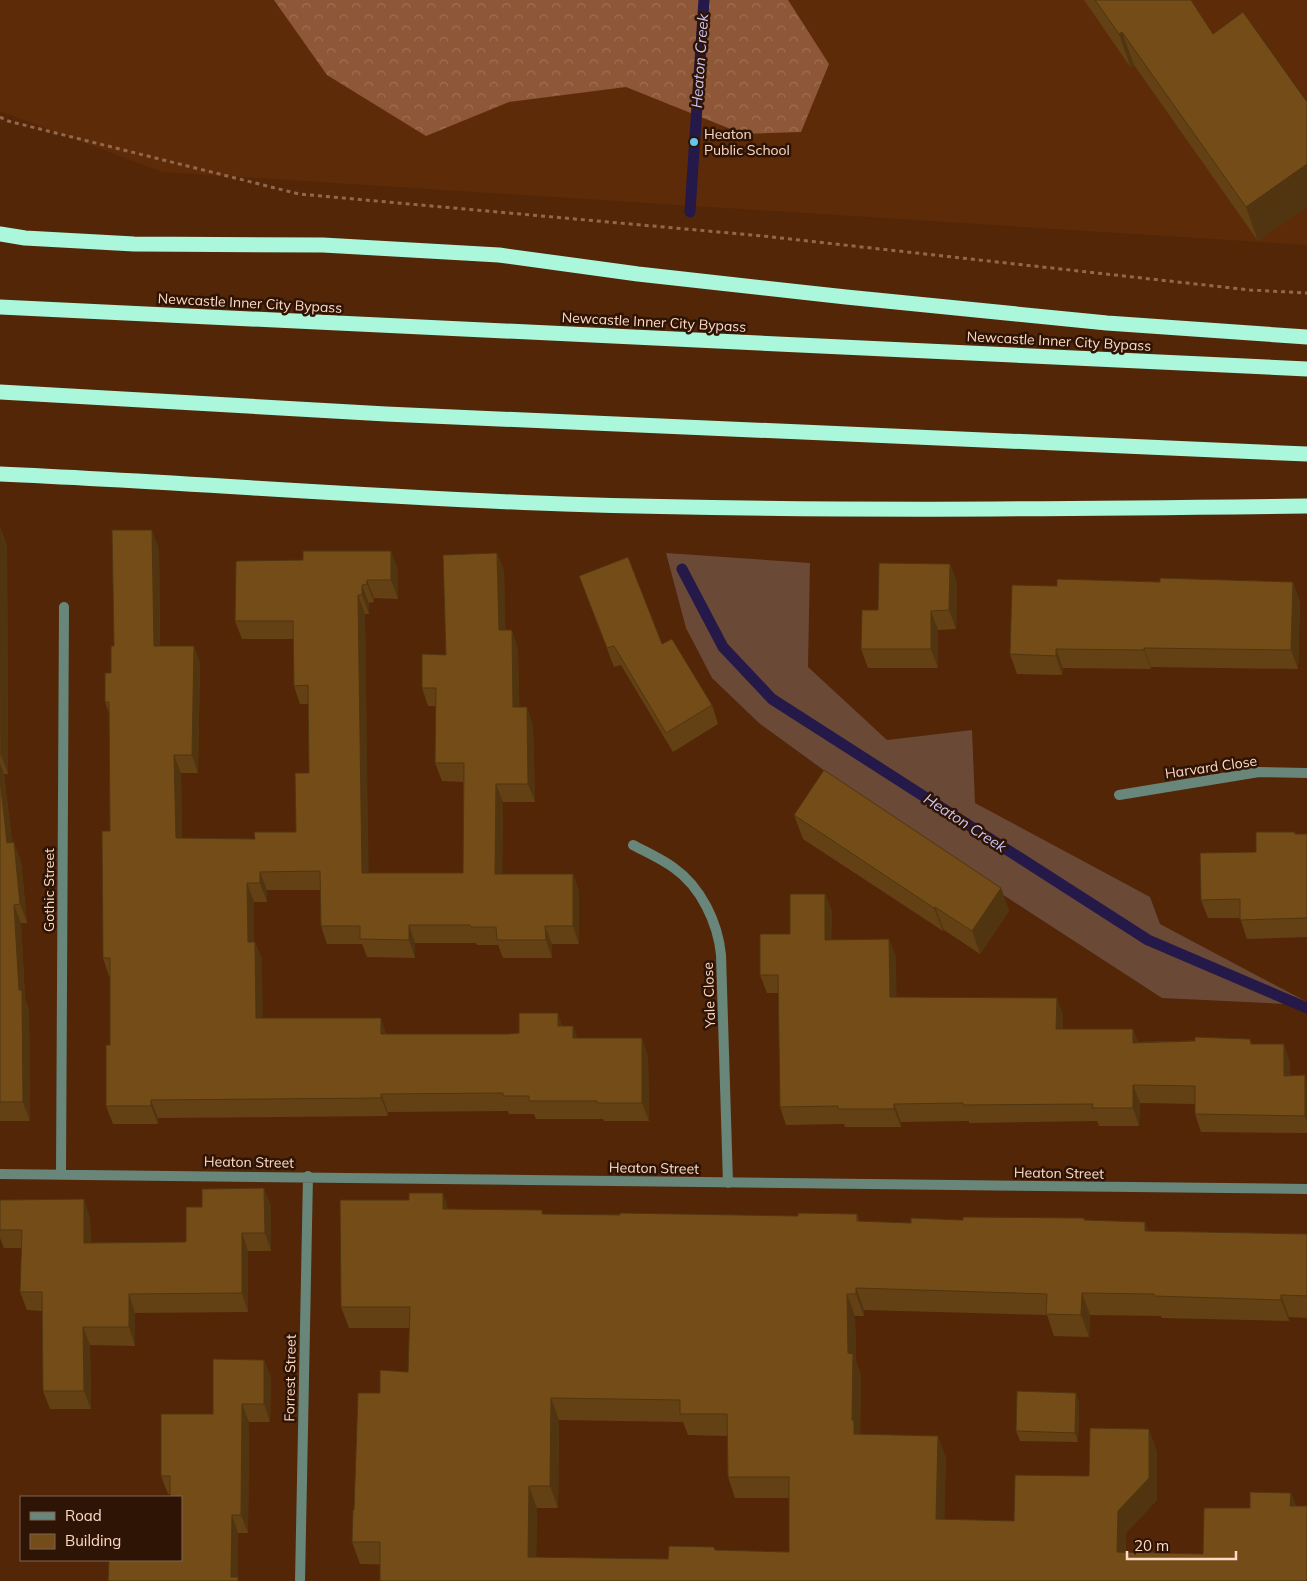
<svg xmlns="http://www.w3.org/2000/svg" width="1307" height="1581" viewBox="0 0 1307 1581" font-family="Mulish,sans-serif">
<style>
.built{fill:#5e2b08}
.grass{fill:#6a4936}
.forest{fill:url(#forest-crowns)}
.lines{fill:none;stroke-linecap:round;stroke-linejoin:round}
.stream{stroke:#251949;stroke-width:11}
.path{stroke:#92684d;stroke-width:3;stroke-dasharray:4 4;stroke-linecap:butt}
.street{stroke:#68867a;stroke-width:10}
.highway{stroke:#aaf7db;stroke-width:15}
.wall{fill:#634114;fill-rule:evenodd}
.shaded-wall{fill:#503510}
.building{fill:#734c17;stroke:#503510;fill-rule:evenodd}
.poi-dot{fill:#66c4ef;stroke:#2e1405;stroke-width:2}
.labels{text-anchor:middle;stroke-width:5;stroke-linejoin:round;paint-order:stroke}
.poi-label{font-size:14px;fill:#fed9c5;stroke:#2e1405;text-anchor:start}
.street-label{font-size:14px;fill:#fed9c5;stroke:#2e1405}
.water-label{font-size:15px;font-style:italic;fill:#ccc6f8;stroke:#2e1405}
</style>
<defs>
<pattern id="forest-crowns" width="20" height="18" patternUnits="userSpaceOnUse" patternTransform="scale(1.25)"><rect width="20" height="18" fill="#8e5738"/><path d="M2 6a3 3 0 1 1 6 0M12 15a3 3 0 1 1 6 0" fill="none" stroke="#9f6f53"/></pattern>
</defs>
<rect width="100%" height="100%" fill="#532607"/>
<path class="built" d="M 0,0 L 1307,0 L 1307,245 L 162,172 L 0,111 Z"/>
<path class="grass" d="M 666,553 L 810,563 L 808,667 L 887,740 L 972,730 L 975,803 L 1150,897 L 1160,924 L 1307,1002 L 1307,1005 L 1162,998 L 928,846 L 759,723 L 712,678 L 686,628 Z"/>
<path class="forest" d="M 274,0 L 788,0 L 829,64 L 801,132 L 743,134 L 626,87 L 509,102 L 426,136 L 327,75 Z"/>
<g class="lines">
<path class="stream" d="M 690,212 L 704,0
M 682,569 L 723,647 L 772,699 L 1148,940 L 1307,1008"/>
<path class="path" d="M 0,117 L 8,121 L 299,194 L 763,236 L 1250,290 L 1307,293"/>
<path class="street" d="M 1119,795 L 1259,772 L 1307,773
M 633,845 C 646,852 662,859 674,868 C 701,887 718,923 721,955 L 728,1183
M 0,1174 L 1307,1189
M 61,1174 L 64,607
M 300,1581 L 308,1176"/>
<path class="highway" d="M 0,234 L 25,238 L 134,244 L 323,245 L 499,255 L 638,274 L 846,297 L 1107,323 L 1307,337
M 0,307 L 1307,369
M 0,392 L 386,414 L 1307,454
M 0,474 C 188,482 376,498 564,504 C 812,512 1059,509 1307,506"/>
</g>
<path class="wall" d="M 1084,0 L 1191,0 L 1258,241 L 1134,65 L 1131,68 Z
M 0,527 L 7,546 L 8,774 L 4,774 L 12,842 L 21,861 L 27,923 L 21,923 L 25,998 L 29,1009 L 30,1121 L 0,1121 Z
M 159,548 L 160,646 L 194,646 L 200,664 L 198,773 L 181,773 L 182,838 L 255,839 L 296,832 L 309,773 L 308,704 L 300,704 L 294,686 L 293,639 L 242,639 L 235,621 L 398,569 L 398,599 L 374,598 L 374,602 L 369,603 L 369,614 L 365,614 L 368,873 L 463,873 L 463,782 L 442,781 L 435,763 L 436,706 L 428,706 L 422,688 L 446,655 L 497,553 L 504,571 L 505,630 L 518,648 L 519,707 L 533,725 L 535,802 L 503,802 L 502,874 L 573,874 L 579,892 L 579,944 L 552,944 L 552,958 L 503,958 L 498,945 L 477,945 L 476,943 L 415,943 L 415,958 L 367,957 L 362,944 L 327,944 L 321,926 L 320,890 L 267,890 L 267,902 L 254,902 L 254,942 L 255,942 L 262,960 L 262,1018 L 386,1034 L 508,1034 L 519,1033 L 563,1026 L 573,1026 L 577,1038 L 648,1056 L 649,1121 L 604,1121 L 603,1119 L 536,1119 L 534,1114 L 509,1114 L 508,1111 L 388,1112 L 388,1116 L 158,1118 L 158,1124 L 113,1124 L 106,1106 L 110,1045 L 110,976 L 109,976 L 103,958 L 110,831 L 109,713 L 105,702 L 111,673 L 114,646 Z
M 950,564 L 957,583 L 956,629 L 938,630 L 938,668 L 868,668 L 861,649 L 878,610 Z
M 579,576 L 662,644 L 712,705 L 718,724 L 673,752 L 621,665 L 614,667 Z
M 1300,601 L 1298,669 L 1151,667 L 1151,669 L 1063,668 L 1062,675 L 1017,674 L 1010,654 Z
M 794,815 L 1001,888 L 1009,911 L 980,954 L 944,930 L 943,931 L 803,839 Z
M 1295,834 L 1307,834 L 1307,937 L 1247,939 L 1240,918 L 1208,918 L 1201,900 L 1256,852 Z
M 825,894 L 832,912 L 831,939 L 896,956 L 896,997 L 1063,1015 L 1063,1029 L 1133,1029 L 1138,1042 L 1250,1039 L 1252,1044 L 1290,1062 L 1290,1076 L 1307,1082 L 1307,1133 L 1201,1132 L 1195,1114 L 1195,1104 L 1140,1103 L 1139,1126 L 1099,1126 L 1097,1121 L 969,1123 L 969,1121 L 901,1122 L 901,1127 L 845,1127 L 844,1124 L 786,1125 L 780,1107 L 778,993 L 767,993 L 760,975 L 790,934 Z
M 264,1188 L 271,1207 L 271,1251 L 248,1251 L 248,1312 L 135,1313 L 135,1346 L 90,1345 L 91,1409 L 50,1409 L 43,1391 L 42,1311 L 27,1310 L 20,1292 L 22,1248 L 4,1248 L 0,1238 L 0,1200 L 90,1217 L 91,1243 L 186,1242 L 202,1207 Z
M 409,1200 L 448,1209 L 542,1210 L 543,1214 L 798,1216 L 857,1214 L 859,1221 L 911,1223 L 963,1220 L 1084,1218 L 1085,1220 L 1149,1231 L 1307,1234 L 1307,1318 L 1289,1317 L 1289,1321 L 1162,1318 L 1161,1316 L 1090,1315 L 1089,1337 L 1054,1336 L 1047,1315 L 864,1310 L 864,1316 L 855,1316 L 856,1361 L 861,1375 L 860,1434 L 946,1457 L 944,1519 L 1014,1521 L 1089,1476 L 1157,1451 L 1157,1500 L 1126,1533 L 1126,1552 L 1203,1554 L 1250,1508 L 1291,1493 L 1296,1506 L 1307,1581 L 360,1564 L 352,1542 L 354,1510 L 380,1393 L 408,1372 L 410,1328 L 349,1328 L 341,1307 ZM 559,1420 L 683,1422 L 688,1435 L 727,1436 L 728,1477 L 735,1498 L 789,1498 L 789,1552 L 715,1550 L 668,1559 L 536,1557 L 537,1508 L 558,1508 Z
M 264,1360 L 271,1378 L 270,1422 L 249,1422 L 248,1533 L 238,1533 L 181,1560 L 170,1494 L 168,1494 L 161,1476 Z
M 1079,1402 L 1078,1442 L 1020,1441 L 1016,1431 Z"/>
<path class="shaded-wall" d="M 1122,32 L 1134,65 L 1131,68 L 1119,34 Z
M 1307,164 L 1307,207 L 1258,241 L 1246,207 Z
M 0,527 L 7,546 L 8,774 L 1,755 Z
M 152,530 L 159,548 L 160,664 L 154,646 Z
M 391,551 L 398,569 L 398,599 L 391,580 Z
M 497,553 L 504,571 L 506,648 L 499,630 Z
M 950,564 L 957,583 L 956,629 L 949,610 Z
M 367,580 L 374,598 L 374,602 L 367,584 Z
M 1293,582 L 1300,601 L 1298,669 L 1291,650 Z
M 362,585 L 369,603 L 369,614 L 362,595 Z
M 358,595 L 365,614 L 369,892 L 362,873 Z
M 931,611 L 938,630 L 938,668 L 931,649 Z
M 512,630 L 518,648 L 520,725 L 513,707 Z
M 194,646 L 200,664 L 198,773 L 192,755 Z
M 1144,648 L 1151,667 L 1151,669 L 1144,650 Z
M 1056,649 L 1063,668 L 1062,675 L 1056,656 Z
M 527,707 L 533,725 L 535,802 L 528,784 Z
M 174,755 L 181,773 L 182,856 L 176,838 Z
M 0,763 L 4,774 L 14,861 L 7,843 L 0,779 Z
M 496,784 L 503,802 L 502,893 L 495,874 Z
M 14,842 L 21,861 L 27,923 L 20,904 Z
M 260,872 L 267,890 L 267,902 L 260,883 Z
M 573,874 L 579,892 L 579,944 L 573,926 Z
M 247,883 L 254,902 L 254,960 L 248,942 Z
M 1001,888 L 1009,911 L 980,954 L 972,931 Z
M 825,894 L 832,912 L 831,957 L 825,940 Z
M 14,905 L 21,923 L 25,998 L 29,1009 L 30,1121 L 23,1102 L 19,990 Z
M 935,907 L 944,930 L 943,931 L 934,908 Z
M 409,925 L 415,943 L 415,958 L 409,940 Z
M 545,926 L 552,944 L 552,958 L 546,940 Z
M 889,939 L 896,956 L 897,1014 L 890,997 Z
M 255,942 L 262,960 L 263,1036 L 256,1018 Z
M 1057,998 L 1063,1015 L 1063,1047 L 1056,1029 Z
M 558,1013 L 564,1031 L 558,1026 Z
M 381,1018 L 387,1036 L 381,1034 Z
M 573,1026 L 579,1044 L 573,1038 Z
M 1133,1029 L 1140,1047 L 1133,1043 Z
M 642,1038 L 648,1056 L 649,1121 L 642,1103 Z
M 1284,1044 L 1290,1062 L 1290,1093 L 1284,1076 Z
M 1305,1075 L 1307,1082 L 1307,1122 L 1305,1116 Z
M 1133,1085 L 1140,1103 L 1139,1126 L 1133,1108 Z
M 381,1094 L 388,1112 L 388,1116 L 381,1098 Z
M 151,1100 L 158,1118 L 158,1124 L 151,1106 Z
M 894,1104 L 901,1122 L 901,1127 L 894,1109 Z
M 264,1188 L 271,1207 L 271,1251 L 265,1233 Z
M 443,1193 L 450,1215 L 443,1209 Z
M 84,1199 L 90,1217 L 91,1262 L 84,1243 Z
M 1145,1222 L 1153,1244 L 1145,1231 Z
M 242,1233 L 248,1251 L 248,1312 L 242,1293 Z
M 856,1288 L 864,1310 L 864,1316 L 856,1294 Z
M 1082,1293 L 1090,1315 L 1089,1337 L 1081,1315 Z
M 129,1294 L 135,1313 L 135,1346 L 129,1327 Z
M 847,1294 L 855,1316 L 856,1361 L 861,1375 L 860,1437 L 854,1434 L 852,1420 L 848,1353 Z
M 1281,1295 L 1289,1317 L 1289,1321 L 1281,1300 Z
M 83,1327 L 90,1345 L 91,1409 L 84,1391 Z
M 264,1360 L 271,1378 L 270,1422 L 264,1404 Z
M 1076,1393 L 1079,1402 L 1078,1442 L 1075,1433 Z
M 551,1398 L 559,1420 L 558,1508 L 550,1486 Z
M 242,1404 L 249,1422 L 248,1533 L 241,1515 Z
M 1149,1429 L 1157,1451 L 1157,1500 L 1126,1533 L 1125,1574 L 1117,1552 L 1118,1511 Z
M 938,1436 L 946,1457 L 944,1540 L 936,1519 Z
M 529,1486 L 537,1508 L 536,1578 L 528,1557 Z
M 1291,1493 L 1299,1514 L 1290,1506 Z
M 232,1515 L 238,1533 L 238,1581 L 231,1577 Z"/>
<path class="building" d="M 1095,0 L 1191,0 L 1213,34 L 1243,12 L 1307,102 L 1307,164 L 1246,207 L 1122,32 L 1119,34 Z
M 0,527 L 1,755 L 0,755 Z
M 112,530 L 152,530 L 154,646 L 194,646 L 192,755 L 174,755 L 176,838 L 255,839 L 254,832 L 296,832 L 295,773 L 309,773 L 308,685 L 294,686 L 293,621 L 235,621 L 236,561 L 303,560 L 303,551 L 391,551 L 391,580 L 367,580 L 367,584 L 362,585 L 362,595 L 358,595 L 362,873 L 463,873 L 464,763 L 435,763 L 436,688 L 422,688 L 422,654 L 446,655 L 443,555 L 497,553 L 499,630 L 512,630 L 513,707 L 527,707 L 528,784 L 496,784 L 495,874 L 573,874 L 573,926 L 545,926 L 546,940 L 497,940 L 496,927 L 471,927 L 470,925 L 409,925 L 409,940 L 360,939 L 360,926 L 321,926 L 320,871 L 260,872 L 260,883 L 247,883 L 248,942 L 255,942 L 256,1018 L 381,1018 L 381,1034 L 508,1034 L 519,1033 L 519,1013 L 558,1013 L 558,1026 L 573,1026 L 573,1038 L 642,1038 L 642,1103 L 597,1103 L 597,1101 L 529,1101 L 529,1096 L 503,1096 L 503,1093 L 381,1094 L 381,1098 L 151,1100 L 151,1106 L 106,1106 L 106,1045 L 110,1045 L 110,958 L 103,958 L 102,831 L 110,831 L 109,702 L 105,702 L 105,673 L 111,673 L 111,646 L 114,646 Z
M 628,557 L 662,644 L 672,639 L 712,705 L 666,733 L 614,646 L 607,648 L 579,576 Z
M 879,563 L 950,564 L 949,610 L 931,611 L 931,649 L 861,649 L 862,610 L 878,610 Z
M 1160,578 L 1293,582 L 1291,650 L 1144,648 L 1144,650 L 1056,649 L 1056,656 L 1010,654 L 1012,585 L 1057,586 L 1057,579 L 1160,582 Z
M 824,770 L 1001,888 L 972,931 L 935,907 L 934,908 L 794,815 Z
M 0,779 L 7,843 L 14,842 L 20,904 L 14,905 L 19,990 L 22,990 L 23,1102 L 0,1102 Z
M 1256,832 L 1295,832 L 1295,834 L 1307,834 L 1307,918 L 1240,920 L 1240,899 L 1201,900 L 1200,853 L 1256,852 Z
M 790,894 L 825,894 L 825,940 L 889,939 L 890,997 L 1057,998 L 1056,1029 L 1133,1029 L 1133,1043 L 1195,1041 L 1195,1037 L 1250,1039 L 1251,1044 L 1284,1044 L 1284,1076 L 1305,1075 L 1305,1116 L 1195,1114 L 1195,1086 L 1133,1085 L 1133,1108 L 1092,1108 L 1093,1104 L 963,1105 L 963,1103 L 894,1104 L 894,1109 L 838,1109 L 838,1106 L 780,1107 L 778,975 L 760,975 L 760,934 L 790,934 Z
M 264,1188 L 265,1233 L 242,1233 L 242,1293 L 129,1294 L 129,1327 L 83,1327 L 84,1391 L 43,1391 L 42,1292 L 20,1292 L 22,1230 L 0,1230 L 0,1200 L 84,1199 L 84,1243 L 186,1242 L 186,1207 L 202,1207 L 202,1189 Z
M 409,1193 L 443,1193 L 443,1209 L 542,1210 L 542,1214 L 620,1215 L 620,1213 L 798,1216 L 798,1213 L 857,1214 L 857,1221 L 911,1223 L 911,1218 L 963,1220 L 963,1217 L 1084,1218 L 1084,1220 L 1145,1222 L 1145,1231 L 1307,1234 L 1307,1296 L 1281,1295 L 1281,1300 L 1154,1296 L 1154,1294 L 1082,1293 L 1081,1315 L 1046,1314 L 1047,1294 L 856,1288 L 856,1294 L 847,1294 L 848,1353 L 853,1354 L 852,1420 L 854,1420 L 854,1434 L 938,1436 L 936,1519 L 1014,1521 L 1015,1475 L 1089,1476 L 1090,1428 L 1149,1429 L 1149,1478 L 1118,1511 L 1117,1552 L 1203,1554 L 1204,1508 L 1250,1508 L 1250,1492 L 1291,1493 L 1290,1506 L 1307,1506 L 1307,1581 L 380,1581 L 380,1542 L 352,1542 L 353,1510 L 354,1510 L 358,1393 L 380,1393 L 380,1370 L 408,1372 L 410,1307 L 341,1307 L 340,1200 L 409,1200 ZM 551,1398 L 680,1400 L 680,1414 L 727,1414 L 728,1477 L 789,1477 L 789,1552 L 715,1550 L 714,1547 L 669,1546 L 668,1559 L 528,1557 L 529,1486 L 550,1486 Z
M 213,1359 L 264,1360 L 264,1404 L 242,1404 L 241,1515 L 232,1515 L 231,1577 L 238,1577 L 238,1581 L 108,1581 L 109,1560 L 181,1560 L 181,1497 L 170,1497 L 170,1476 L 161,1476 L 161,1414 L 213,1414 Z
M 1017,1391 L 1076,1393 L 1075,1433 L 1016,1431 Z"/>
<circle class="poi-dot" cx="694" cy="142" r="5"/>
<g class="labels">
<g class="poi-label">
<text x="704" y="139">Heaton<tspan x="704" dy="16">Public School</tspan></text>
</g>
<g class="street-label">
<text transform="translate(250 303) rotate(3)" y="5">Newcastle Inner City Bypass</text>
<text transform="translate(654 322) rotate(3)" y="5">Newcastle Inner City Bypass</text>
<text transform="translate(1059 341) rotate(3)" y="5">Newcastle Inner City Bypass</text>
<text transform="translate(1211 767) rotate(-8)" y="5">Harvard Close</text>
<text transform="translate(49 890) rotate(-90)" y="5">Gothic Street</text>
<text transform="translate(709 995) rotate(-92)" y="5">Yale Close</text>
<text transform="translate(249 1162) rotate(1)" y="5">Heaton Street</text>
<text transform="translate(654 1168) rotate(1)" y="5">Heaton Street</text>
<text transform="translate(1059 1173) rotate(1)" y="5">Heaton Street</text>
<text transform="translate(290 1378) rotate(-89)" y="5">Forrest Street</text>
</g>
<g class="water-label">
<text transform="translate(700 61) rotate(-86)" y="5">Heaton Creek</text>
<text transform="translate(965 823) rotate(33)" y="5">Heaton Creek</text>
</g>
</g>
<rect x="20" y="1496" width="162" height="65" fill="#2e1405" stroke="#816352"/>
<rect x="30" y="1512" width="25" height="8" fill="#68867a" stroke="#816352"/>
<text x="65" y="1521" font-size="15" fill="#fed9c5">Road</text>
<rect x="30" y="1534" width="25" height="15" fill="#734c17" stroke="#816352"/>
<text x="65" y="1546" font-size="15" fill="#fed9c5">Building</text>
<path d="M1127 1551v8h109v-8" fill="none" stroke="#fed9c5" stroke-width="2.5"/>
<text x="1134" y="1551" font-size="15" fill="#fed9c5" stroke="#2e1405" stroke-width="4" paint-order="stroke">20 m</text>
</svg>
